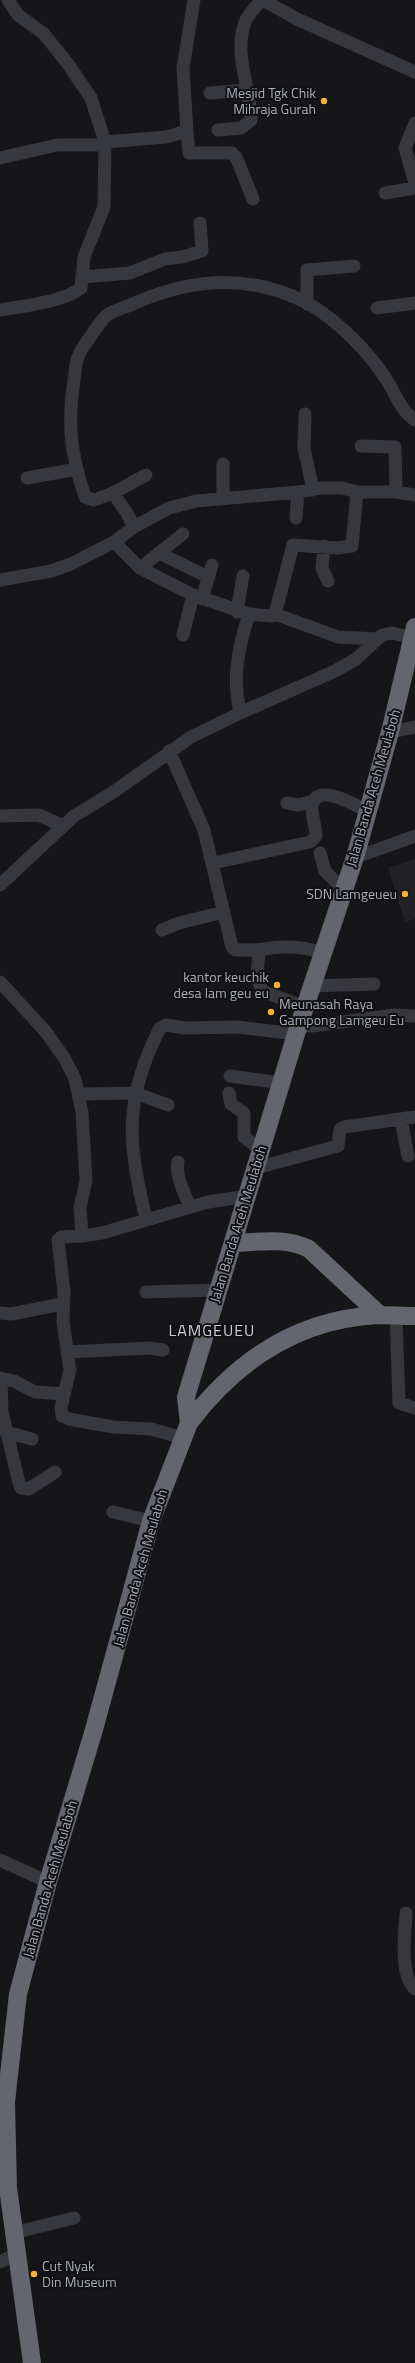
<svg xmlns="http://www.w3.org/2000/svg" width="415" height="2363" viewBox="0 0 415 2363" font-family="'Titillium Web',sans-serif">
<style>
.built{fill:#222225}
.lines{fill:none;stroke-linecap:round;stroke-linejoin:round}
.minor{stroke:#37383d;stroke-width:13}
.highway{stroke:#63666e;stroke-width:18}
.poi-dot{fill:#f2b134;stroke:#111113;stroke-width:1.5}
.labels{text-anchor:middle;stroke-width:4;stroke-linejoin:round;paint-order:stroke}
.poi-label{font-size:14px;fill:#a8adb8;stroke:#111113;text-anchor:end}
.street-label{font-size:14px;fill:#a8adb8;stroke:#111113}
.quarter-label{font-size:16px;letter-spacing:1px;fill:#c9ccd4;stroke:#111113}
</style>
<rect width="100%" height="100%" fill="#161618"/>
<path class="built" d="M 415,859 L 415,919 L 405,922 L 388,868 Z"/>
<g class="lines">
<path class="minor" d="M 263,0 L 297,19 L 415,72
M 210,93 L 246,90
M 415,123 L 405,148 L 415,183
M 218,130 L 241,128 L 251,120 C 251,87 233,56 245,22 C 248,15 256,7 261,0
M 187,131 L 189,153 L 232,153 L 236,157 L 253,199
M 105,142 L 166,137 L 187,131 L 183,68 L 194,0
M 0,158 L 57,145 L 106,145
M 385,193 L 415,188
M 83,277 L 130,273 L 165,259 L 182,257 L 202,251 L 200,223
M 307,304 L 307,270 L 354,266
M 377,308 L 415,303
M 0,310 C 22,306 64,302 81,288 L 84,257 L 104,207 L 105,142 L 91,98 L 68,64 L 44,34 L 18,15 L 8,0
M 305,414 L 304,448 L 313,490
M 361,446 L 395,447 L 396,492
M 27,478 L 77,469
M 113,493 L 146,475
M 223,498 L 223,464
M 296,518 L 298,492
M 134,527 L 127,513 L 113,493 L 94,500 L 85,497 C 71,454 67,426 74,381 C 75,373 75,362 79,355 C 81,349 103,318 107,315 C 115,310 126,307 135,303 C 192,278 251,273 309,304 C 338,321 368,351 386,379 C 396,394 400,410 415,420
M 114,542 L 140,568 L 193,595 L 249,614
M 324,546 L 322,568 L 328,581
M 159,553 L 208,577
M 140,568 L 183,534
M 0,580 L 51,571 L 71,564 L 114,542 L 134,527 L 169,508 L 196,501 L 298,492 L 321,488 L 342,488 L 357,492 L 396,492 L 415,495
M 202,599 L 212,565
M 237,612 L 243,576
M 275,614 L 338,637 L 377,639
M 183,635 L 193,595
M 240,713 C 232,678 238,648 249,614 L 272,616 L 275,614 L 293,545 L 338,548 L 352,546 L 357,492
M 390,732 L 415,727
M 169,751 L 204,830 L 232,947 L 235,950 L 256,950 L 259,952 L 257,976 L 262,991 L 305,1007
M 287,803 L 298,805 L 314,801
M 0,816 L 39,815 L 63,826
M 320,853 L 325,871 L 344,890
M 356,854 L 365,854 L 415,836
M 213,863 L 310,842 L 316,836 C 316,827 311,814 312,805 C 317,782 355,805 367,811
M 0,885 L 74,816 L 115,791 L 191,737 L 240,713 L 335,671 L 356,659 L 382,635 L 392,633 L 413,638
M 162,930 L 179,923 L 224,912
M 256,950 C 280,946 299,945 322,953
M 0,982 L 46,1032 L 65,1059 L 75,1079 L 82,1112 L 86,1180 L 80,1208 L 82,1236 L 102,1233 L 208,1202 L 248,1196
M 311,986 L 374,984
M 299,1025 L 312,1026 L 394,1015 L 415,1016
M 230,1076 L 281,1083
M 229,1093 L 231,1104 L 244,1113 L 244,1137 L 260,1149
M 80,1094 L 135,1093 L 168,1105
M 401,1120 L 408,1156
M 178,1162 C 175,1176 185,1194 190,1207
M 256,1168 L 338,1146 L 340,1129 L 344,1127 L 415,1117
M 146,1219 C 128,1143 123,1100 160,1028 L 166,1025 L 185,1028 L 238,1027 L 296,1034
M 82,1236 L 61,1237 L 58,1240 L 64,1292 L 63,1322 L 70,1370 L 61,1407 L 62,1416 L 69,1419 L 113,1427 L 151,1429 L 183,1438
M 146,1292 L 219,1290
M 0,1313 L 11,1314 L 62,1304
M 396,1316 L 399,1403 L 415,1408
M 68,1352 L 149,1348 L 163,1350
M 0,1378 L 14,1381 L 35,1392 L 64,1394
M 1,1378 L 2,1412 L 19,1483 L 21,1488 L 29,1489 L 55,1472
M 6,1432 L 32,1439
M 113,1512 L 151,1521
M 0,1860 L 48,1882
M 406,1913 C 405,1934 399,1973 415,1989
M 13,2233 L 74,2218
M 0,2262 L 16,2254"/>
<path class="highway" d="M 234,1243 C 259,1242 286,1237 309,1249 L 380,1315
M 189,1423 C 236,1361 298,1319 378,1315 C 390,1315 403,1316 415,1316
M 32,2363 L 8,2188 L 6,2102 L 18,1994 L 48,1882 L 93,1733 L 151,1521 L 189,1423 L 186,1397 L 296,1034 L 356,854 L 390,732 L 415,627"/>
</g>
<g class="poi-dot">
<circle cx="324" cy="101" r="4"/>
<circle cx="405" cy="894" r="4"/>
<circle cx="277" cy="985" r="4"/>
<circle cx="271" cy="1012" r="4"/>
<circle cx="34" cy="2274" r="4"/>
</g>
<g class="labels">
<g class="poi-label">
<text x="316" y="98">Mesjid Tgk Chik<tspan x="316" dy="16">Mihraja Gurah</tspan></text>
<text x="397" y="899">SDN Lamgeueu</text>
<text x="269" y="982">kantor keuchik<tspan x="269" dy="16">desa lam geu eu</tspan></text>
<text x="279" y="1009" text-anchor="start">Meunasah Raya<tspan x="279" dy="16">Gampong Lamgeu Eu</tspan></text>
<text x="42" y="2271" text-anchor="start">Cut Nyak<tspan x="42" dy="16">Din Museum</tspan></text>
</g>
<g class="street-label">
<text transform="translate(373 788) rotate(-74)" y="5">Jalan Banda Aceh Meulaboh</text>
<text transform="translate(238 1224) rotate(-73)" y="5">Jalan Banda Aceh Meulaboh</text>
<text transform="translate(140 1568) rotate(-74)" y="5">Jalan Banda Aceh Meulaboh</text>
<text transform="translate(50 1879) rotate(-74)" y="5">Jalan Banda Aceh Meulaboh</text>
</g>
<g class="quarter-label">
<text x="212" y="1336">LAMGEUEU</text>
</g>
</g>
</svg>
